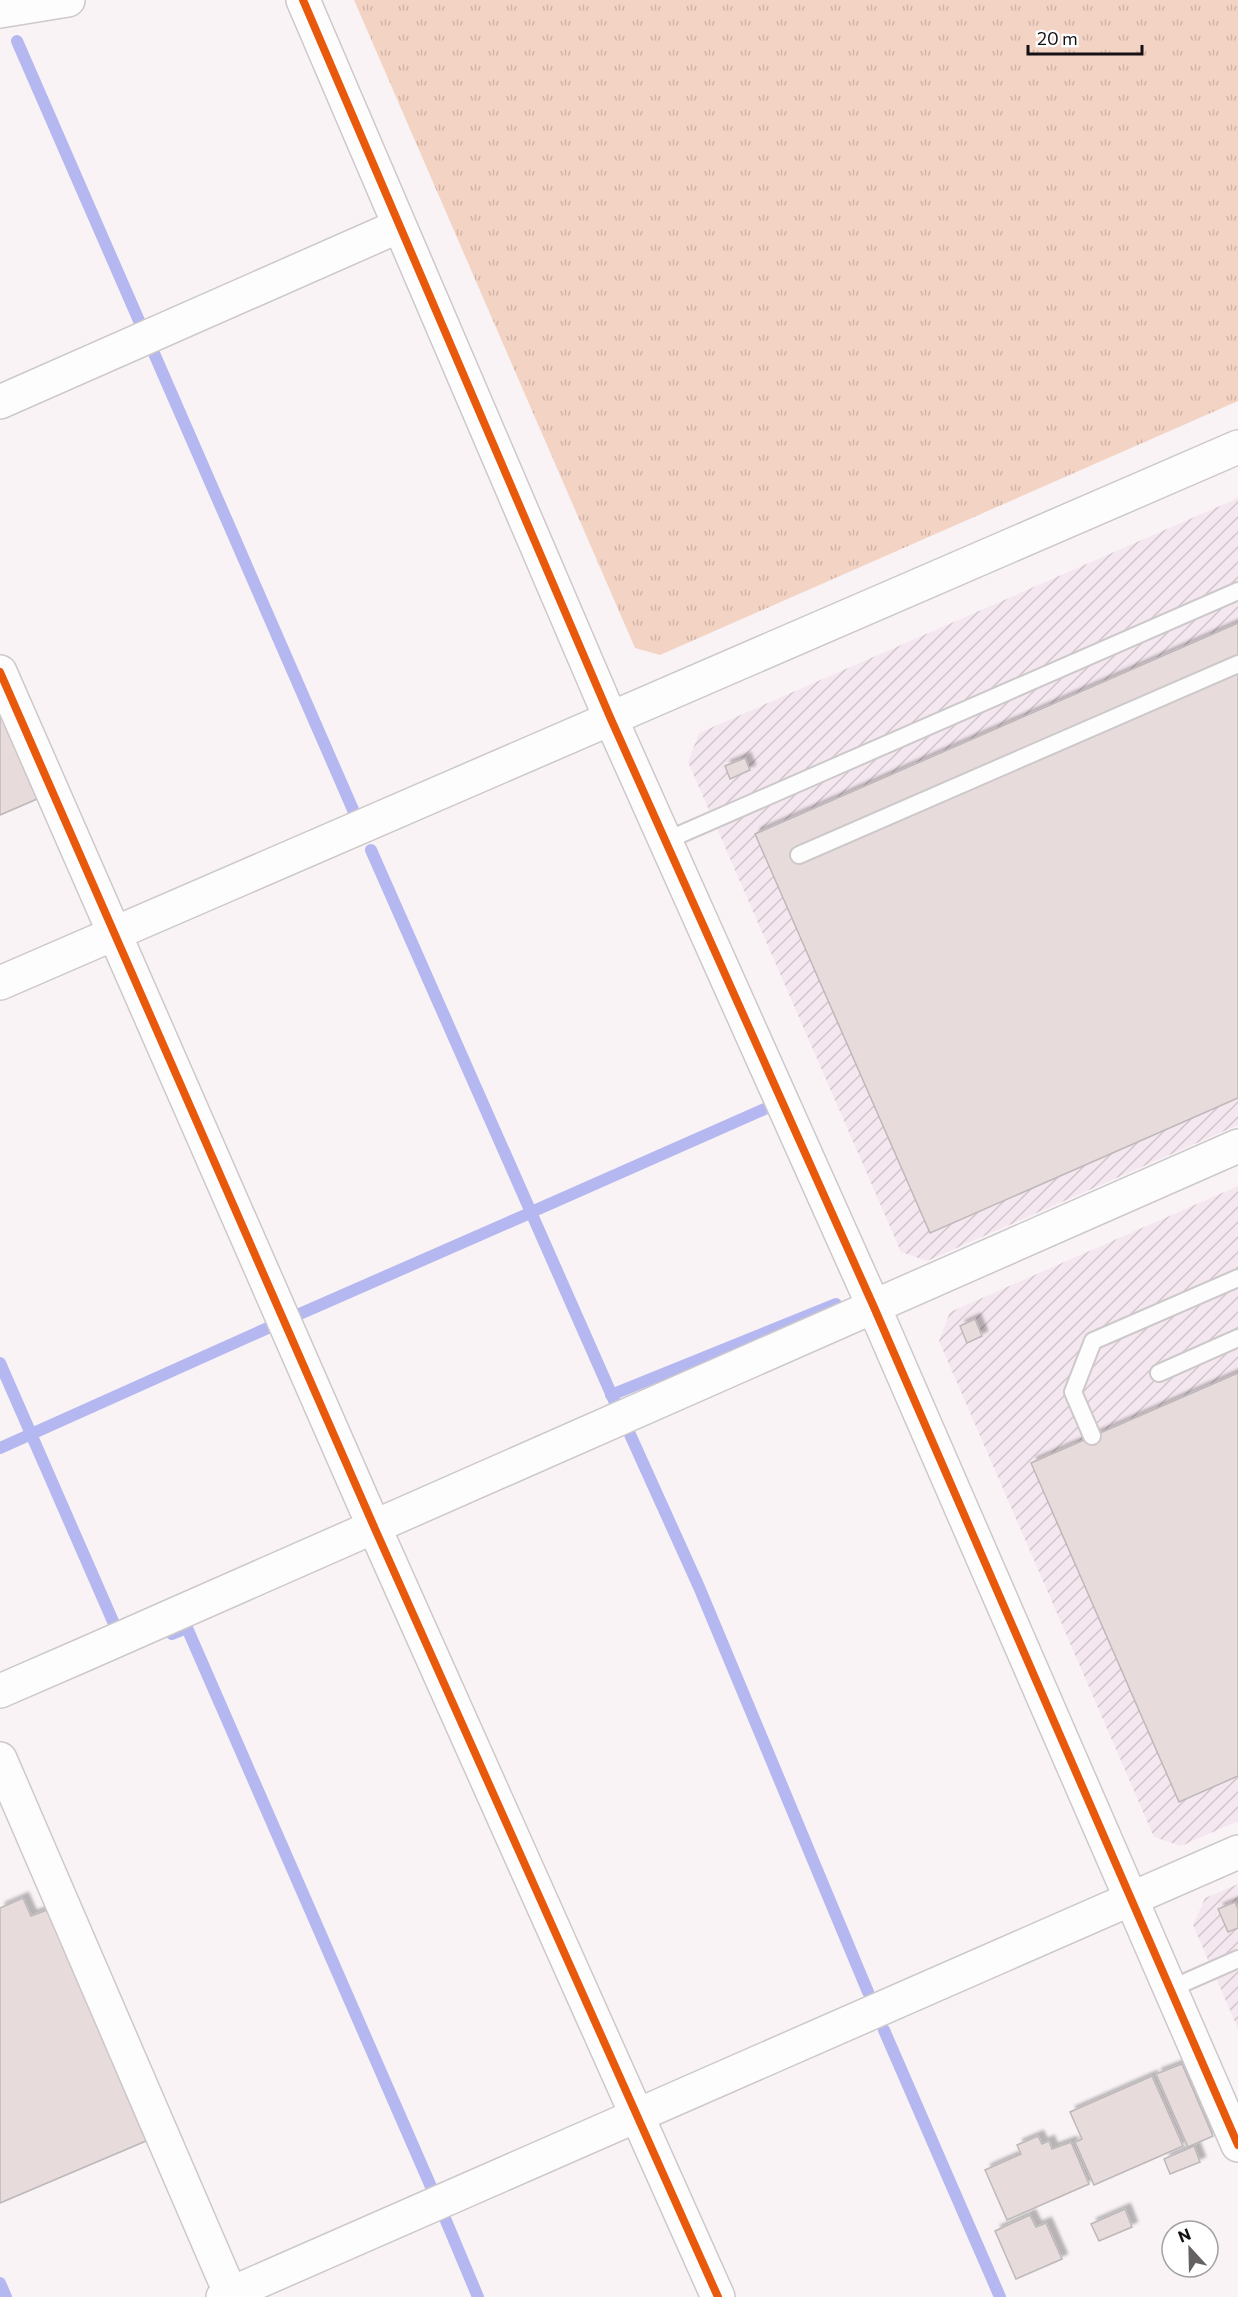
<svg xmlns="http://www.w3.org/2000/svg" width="1238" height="2297" viewBox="0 0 1238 2297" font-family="Commissioner,sans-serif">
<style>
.industrial{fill:url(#industrial-furrows)}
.grass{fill:url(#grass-tufts)}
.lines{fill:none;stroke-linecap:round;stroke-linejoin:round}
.stream{stroke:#b5b7f0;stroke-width:12}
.building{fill:#e8dbdc;stroke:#bdb8b9;stroke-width:1.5;filter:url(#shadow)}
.lane-casing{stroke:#cdc9cb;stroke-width:20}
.street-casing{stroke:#cdc9cb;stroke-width:36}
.lane{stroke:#fefdfe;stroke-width:16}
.street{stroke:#fefdfe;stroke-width:33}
.cycleway-casing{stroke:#fff;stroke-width:11}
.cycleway{stroke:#e8590c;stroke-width:8}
</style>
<defs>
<pattern id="industrial-furrows" width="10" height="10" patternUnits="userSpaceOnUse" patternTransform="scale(1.5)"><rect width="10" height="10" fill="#f5e7ef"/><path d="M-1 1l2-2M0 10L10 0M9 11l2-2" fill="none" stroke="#d1c5cc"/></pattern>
<pattern id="grass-tufts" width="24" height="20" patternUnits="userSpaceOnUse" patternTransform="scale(1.5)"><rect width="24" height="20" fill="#f3d3c4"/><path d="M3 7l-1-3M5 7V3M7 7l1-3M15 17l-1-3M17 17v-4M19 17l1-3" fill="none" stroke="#d0b4a8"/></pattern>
<filter id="shadow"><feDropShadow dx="5.5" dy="-5.5" stdDeviation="1.5" flood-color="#0004"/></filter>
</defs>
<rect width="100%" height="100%" fill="#f9f3f6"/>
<path class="industrial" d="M 1238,498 L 1238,1125 L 927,1261 L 901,1252 L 688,762 L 699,733 Z
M 1238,1186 L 1238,1821 L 1181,1846 L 1154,1837 L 939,1341 L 950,1312 Z
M 1238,1884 L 1238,2029 L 1193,1925 L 1205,1898 Z"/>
<path class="grass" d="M 354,0 L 1238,0 L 1238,401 L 660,655 L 635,648 Z"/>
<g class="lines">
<path class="stream" d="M 17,41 L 140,323
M 153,351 L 354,812
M 371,850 L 617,1407
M 536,1210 L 769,1107
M 295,1316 L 530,1213
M 0,1363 L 115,1626
M 611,1395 L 836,1304
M 628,1430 L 699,1587 L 868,1992
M 0,1448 L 270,1327
M 172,1634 L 187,1628 L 432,2189
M 884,2030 L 1000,2297
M 444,2216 L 478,2297
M 0,2283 L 6,2297"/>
</g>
<path class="building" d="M 1238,623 L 1238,1098 L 930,1233 L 755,834 Z
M 0,714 L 37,799 L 0,815 Z
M 745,758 L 750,770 L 730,779 L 725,766 Z
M 975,1319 L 982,1336 L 967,1343 L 960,1326 Z
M 1238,1373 L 1238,1776 L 1179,1802 L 1031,1463 Z
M 23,1898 L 31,1916 L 47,1910 L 146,2141 L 0,2203 L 0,1908 Z
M 1235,1902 L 1238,1909 L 1238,1928 L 1228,1932 L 1218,1909 Z
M 1182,2064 L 1213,2136 L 1188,2147 L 1156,2074 Z
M 1152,2076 L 1183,2146 L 1094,2185 L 1075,2142 L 1082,2139 L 1070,2112 Z
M 1038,2136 L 1042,2144 L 1049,2141 L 1052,2149 L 1071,2142 L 1089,2184 L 1007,2220 L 985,2170 L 1021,2154 L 1017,2145 Z
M 1194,2146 L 1200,2162 L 1170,2174 L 1164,2159 Z
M 1125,2209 L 1132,2227 L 1099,2241 L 1091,2224 Z
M 1030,2215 L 1036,2227 L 1046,2223 L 1062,2259 L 1016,2279 L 995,2231 Z"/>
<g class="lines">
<defs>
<path id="lane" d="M 665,841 L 1238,591
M 799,855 L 1238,664
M 1159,1373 L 1238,1338
M 1092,1436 L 1073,1392 L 1093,1341 L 1238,1278
M 1170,1989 L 1238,1959"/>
<path id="street" d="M 303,0 L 610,717 L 873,1305 L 1238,2145
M 0,11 L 68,0
M 0,402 L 399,226
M 0,672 L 375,1529 L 718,2297
M 0,983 L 1238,447
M 0,1691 C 414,1512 825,1326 1238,1146
M 0,1759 L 232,2297
M 223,2297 L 1238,1852"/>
</defs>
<use href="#lane" class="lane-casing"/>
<use href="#street" class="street-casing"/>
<use href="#lane" class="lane"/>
<use href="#street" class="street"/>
<defs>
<path id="cycleway" d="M 303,0 L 610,717 L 873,1305 L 1238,2145
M 0,672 L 375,1529 L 718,2297"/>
</defs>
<use href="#cycleway" class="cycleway-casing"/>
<use href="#cycleway" class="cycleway"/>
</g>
<g transform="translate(1190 2249) rotate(338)"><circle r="28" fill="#ffffff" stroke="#a2a0a1" stroke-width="1.5"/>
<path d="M0-4.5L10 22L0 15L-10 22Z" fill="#656163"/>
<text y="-9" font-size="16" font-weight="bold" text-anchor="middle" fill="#161214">N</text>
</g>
<path d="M1028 45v9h114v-9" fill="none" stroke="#161214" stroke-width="3"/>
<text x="1037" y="45" font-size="18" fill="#161214" stroke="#ffffff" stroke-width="4.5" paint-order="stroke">20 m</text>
</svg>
